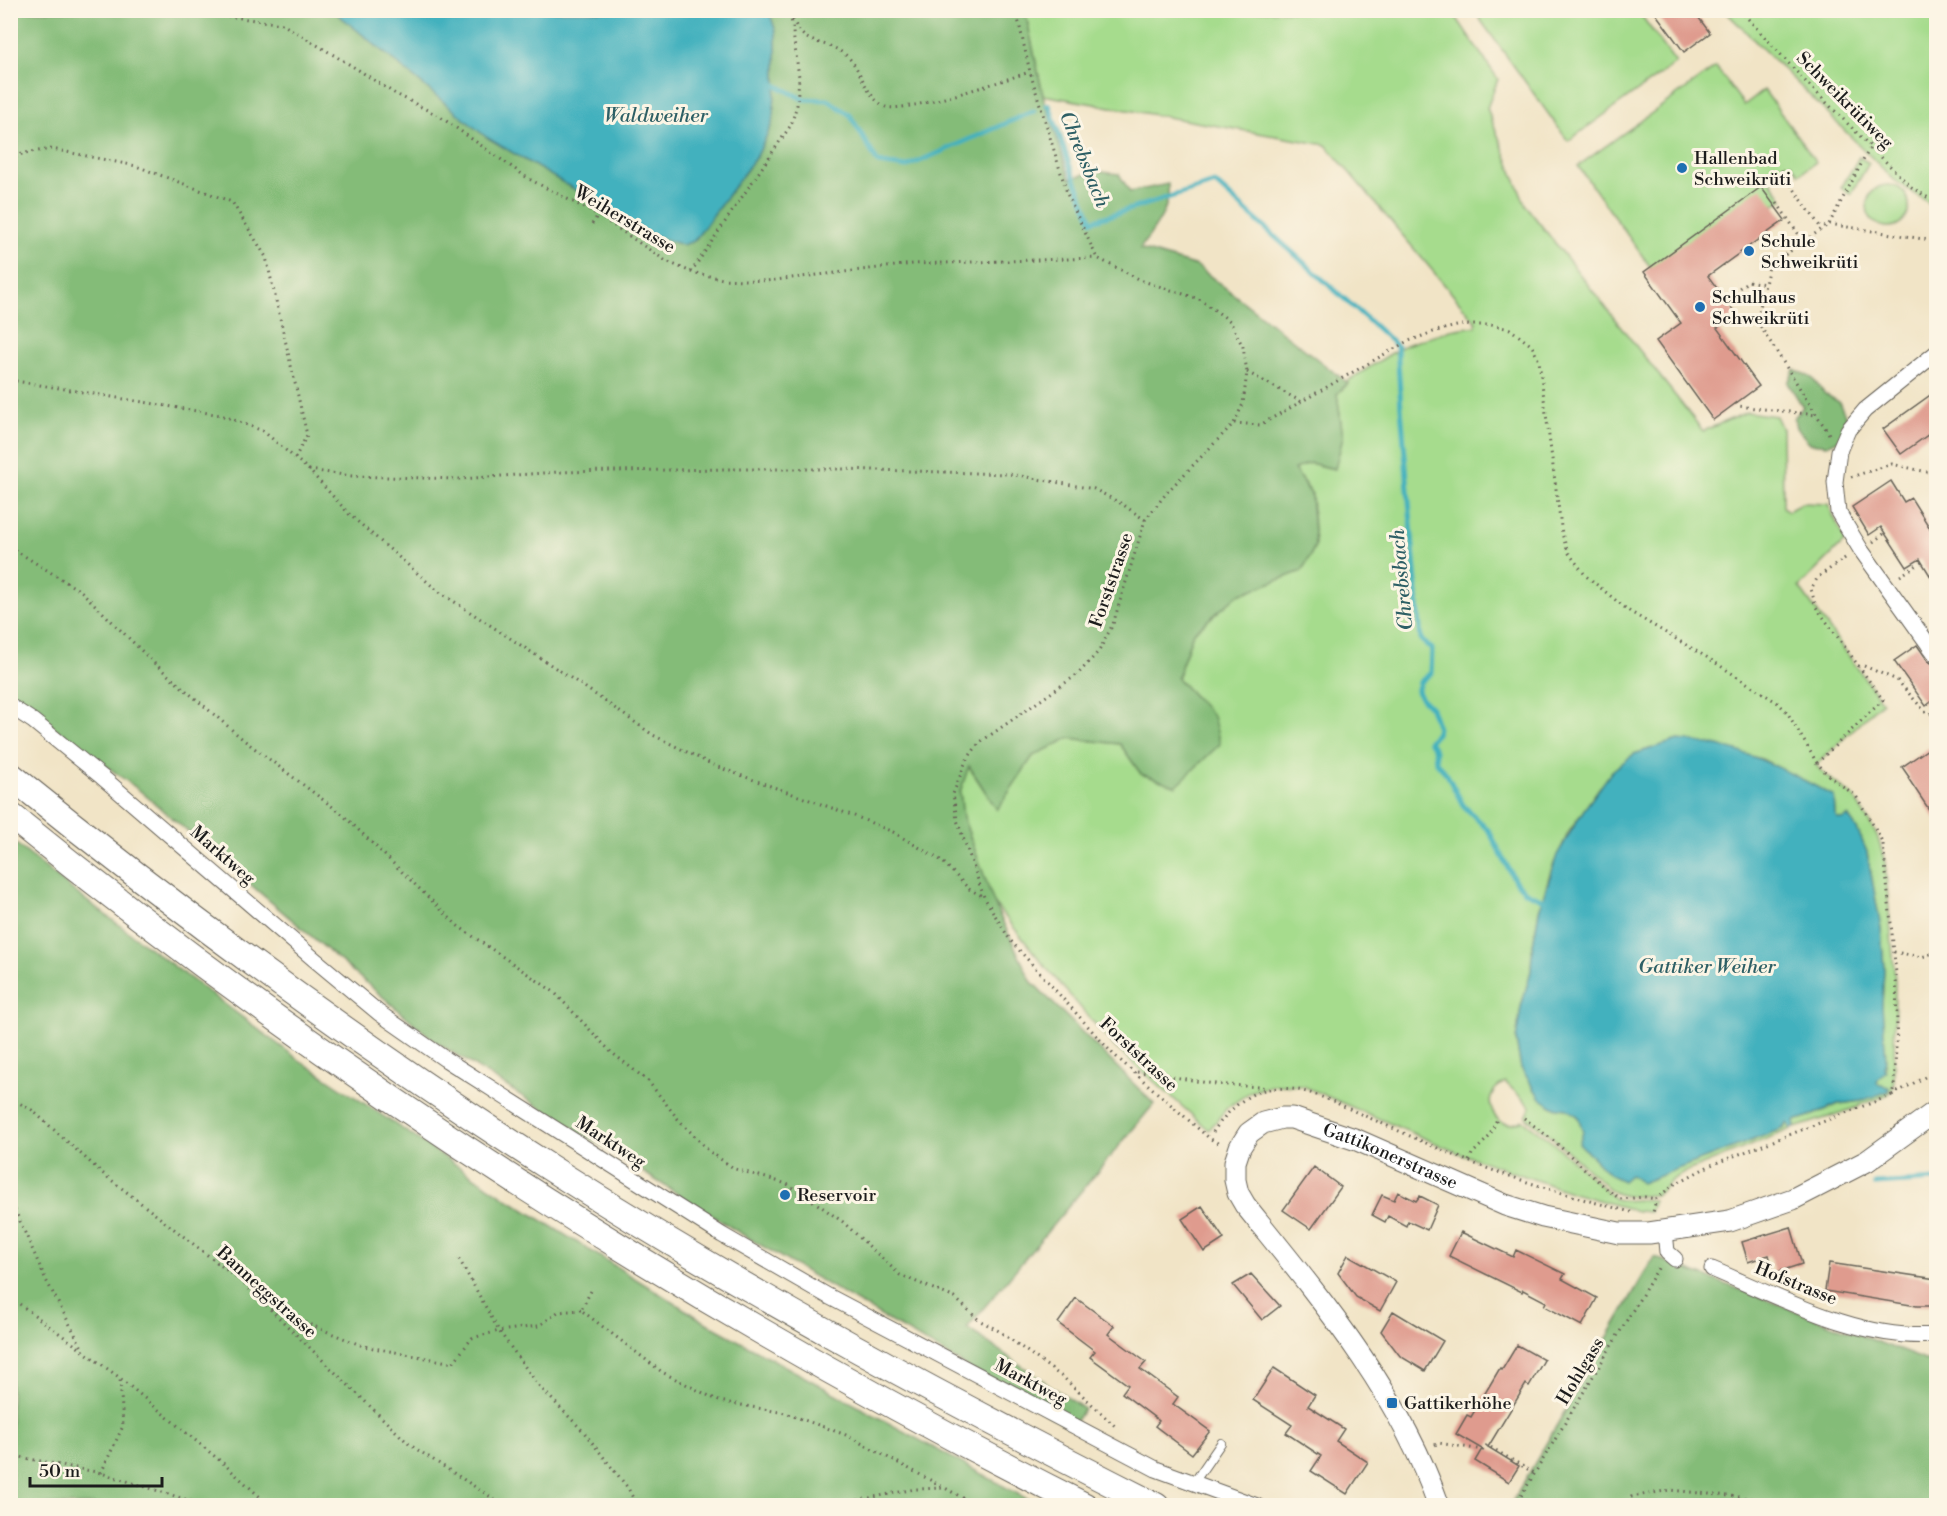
<svg xmlns="http://www.w3.org/2000/svg" width="1947" height="1516" viewBox="0 0 1947 1516" font-family="'Libre Bodoni',serif">
<style>
.green{fill:#a6dc8d;stroke:#617c54;stroke-width:1.5}
.forest{fill:#84bc78;stroke:#506c4a;stroke-width:1.5}
.water{fill:#42b1be;stroke:#2f666d;stroke-width:1.5}
.lines{fill:none;stroke-linecap:round;stroke-linejoin:round}
.stream{stroke:#42b1be;stroke-width:5}
.building{fill:#df9b8e}
.service-casing{stroke:#676258;stroke-width:10}
.minor-casing{stroke:#676258;stroke-width:17}
.secondary-casing{stroke:#676258;stroke-width:23}
.motorway-casing{stroke:#676258;stroke-width:28}
.path{stroke:#676258;stroke-width:3;stroke-dasharray:1.5 4.5;stroke-linecap:butt}
.service{stroke:#fff;stroke-width:8}
.minor{stroke:#fff;stroke-width:15}
.secondary{stroke:#fff;stroke-width:21}
.motorway{stroke:#fff;stroke-width:26}
.poi-dot{fill:#1f6fb2;stroke:#fcf5e5;stroke-width:2}
.labels{text-anchor:middle;stroke-width:6;stroke-linejoin:round;paint-order:stroke}
.street-label{font-size:18px;fill:#1c1c1c;stroke:#fcf5e5}
.poi-label{font-size:18px;fill:#1c1c1c;stroke:#fcf5e5;text-anchor:start}
.water-label{font-size:20px;font-style:italic;fill:#2d5f65;stroke:#fcf5e5}
</style>
<rect width="100%" height="100%" fill="#fcf5e5"/>
<filter id="ink" filterUnits="userSpaceOnUse"><feTurbulence type="fractalNoise" baseFrequency=".0167" numOctaves="2"/><feDisplacementMap in="SourceGraphic" scale="12" xChannelSelector="R" yChannelSelector="G"/><feConvolveMatrix kernelMatrix="1 2 1 2 8 2 1 2 1" color-interpolation-filters="sRGB"/></filter>
<filter id="wash" filterUnits="userSpaceOnUse"><feTurbulence type="fractalNoise" baseFrequency=".008" numOctaves="4" result="noise"/><feDisplacementMap in="SourceGraphic" scale="24" xChannelSelector="R" yChannelSelector="G"/><feGaussianBlur stdDeviation="1.35" result="paint"/><feColorMatrix in="noise" values="0 0 0 0 0 0 0 0 0 0 0 0 0 0 0 0 0 1.4 0 .05"/><feComposite in="paint" operator="in"/></filter>
<g filter="url(#wash)">
<rect width="100%" height="100%" fill="#f1e4c6"/>
<path class="green" d="M 1025,11 L 1452,11 L 1498,79 L 1487,108 L 1526,206 L 1703,431 L 1747,412 L 1776,416 L 1782,429 L 1783,507 L 1788,511 L 1802,503 L 1828,504 L 1845,541 L 1799,587 L 1882,702 L 1816,765 L 1823,773 L 1854,797 L 1877,835 L 1885,862 L 1895,981 L 1894,1079 L 1893,1088 L 1889,1094 L 1844,1112 L 1795,1128 L 1793,1121 L 1813,1115 L 1839,1104 L 1861,1101 L 1877,1084 L 1878,1079 L 1885,1071 L 1882,1005 L 1884,969 L 1881,928 L 1867,852 L 1857,829 L 1848,816 L 1843,819 L 1837,818 L 1835,814 L 1834,796 L 1762,759 L 1678,740 L 1634,754 L 1599,788 L 1568,833 L 1551,870 L 1539,911 L 1532,950 L 1531,971 L 1521,1007 L 1516,1040 L 1521,1068 L 1552,1107 L 1567,1109 L 1578,1116 L 1583,1132 L 1641,1183 L 1784,1128 L 1788,1123 L 1791,1129 L 1687,1171 L 1672,1180 L 1657,1195 C 1641,1195 1626,1200 1612,1191 L 1553,1138 L 1526,1117 L 1531,1107 L 1505,1082 C 1502,1084 1496,1087 1494,1091 C 1485,1103 1494,1123 1509,1124 C 1514,1124 1519,1122 1523,1120 L 1556,1145 L 1615,1199 C 1629,1203 1640,1198 1654,1200 L 1650,1212 L 1637,1211 L 1573,1193 L 1456,1152 L 1303,1086 L 1274,1085 L 1250,1092 L 1227,1108 L 1209,1130 L 1115,1047 L 1048,970 L 994,903 L 963,817 L 960,792 L 968,766 L 997,809 L 1033,756 L 1069,738 L 1120,744 L 1141,774 L 1213,716 L 1177,678 L 1193,633 L 1238,595 L 1302,571 L 1315,546 L 1312,494 L 1294,469 L 1310,463 L 1334,469 L 1343,437 L 1337,394 L 1348,384 L 1346,382 L 1403,346 L 1450,330 L 1476,326 L 1476,322 L 1326,145 L 1043,95 Z
M 1474,11 L 1638,11 L 1676,63 L 1568,141 Z
M 1725,11 L 1936,11 L 1936,208 L 1894,180 Z
M 1716,67 L 1744,105 L 1764,90 L 1816,162 L 1799,174 L 1791,163 L 1769,178 L 1783,199 L 1774,205 L 1651,268 L 1578,166 Z
M 1859,157 L 1869,163 L 1851,194 L 1841,188 Z
M1867 206a21 21 0 1 1 42 0a21 21 0 1 1-42 0Z"/>
<path class="forest" d="M 11,11 L 334,11 L 486,137 L 650,234 L 682,245 L 694,241 L 758,154 L 772,124 L 776,85 L 776,32 L 769,11 L 1025,11 L 1043,95 L 1070,179 L 1094,171 L 1119,174 L 1130,192 L 1168,184 C 1171,211 1154,228 1140,249 L 1197,266 L 1348,383 L 1337,394 L 1343,437 L 1335,469 L 1310,463 L 1294,469 L 1311,494 L 1315,546 L 1302,571 L 1238,595 L 1193,633 L 1177,678 L 1213,716 L 1220,744 L 1176,786 L 1141,774 L 1120,744 L 1069,738 L 1033,756 L 997,810 L 969,766 L 960,792 L 963,817 L 994,903 L 1031,981 L 1154,1104 L 967,1328 L 1084,1409 L 1071,1428 L 740,1233 L 436,1042 L 139,790 L 11,696 Z
M 1794,369 L 1812,378 L 1825,394 L 1839,402 L 1849,423 L 1838,440 L 1827,445 L 1810,443 L 1796,428 L 1794,418 L 1803,407 L 1788,383 Z
M 10,839 L 79,895 L 298,1059 L 509,1200 L 710,1325 L 1036,1504 L 1035,1505 L 11,1505 Z
M 1654,1257 L 1936,1364 L 1936,1505 L 1510,1506 Z"/>
<path class="water" d="M 334,11 L 769,11 L 776,32 L 776,85 L 772,124 L 758,154 L 694,241 L 682,245 L 650,234 L 486,137 Z
M 1678,740 C 1739,744 1781,768 1834,796 L 1835,814 L 1837,818 L 1843,819 L 1848,816 L 1857,829 L 1867,852 L 1881,928 L 1884,969 L 1882,1005 L 1886,1059 L 1884,1068 L 1886,1071 L 1878,1079 L 1877,1084 L 1889,1087 L 1889,1091 L 1861,1101 L 1838,1104 L 1813,1115 L 1794,1121 L 1795,1128 L 1791,1129 L 1788,1123 L 1784,1126 L 1784,1128 L 1641,1183 L 1630,1175 L 1623,1181 L 1610,1175 L 1579,1143 L 1583,1132 L 1578,1116 L 1567,1109 L 1553,1107 L 1540,1098 L 1521,1068 L 1516,1040 L 1521,1007 L 1531,971 L 1532,950 L 1539,911 L 1557,855 L 1583,811 L 1612,771 L 1634,754 Z"/>
<g class="lines">
<path class="stream" d="M 770,82 L 803,99 L 828,100 L 850,115 L 878,163 L 906,167 L 1034,111
M 1047,105 L 1049,105 L 1072,172 L 1092,221 L 1215,183 L 1397,346 L 1401,408 L 1421,640 L 1432,649 L 1431,673 L 1420,682 L 1417,692 L 1422,699 L 1431,708 L 1438,728 L 1436,734 L 1429,741 L 1435,751 L 1436,762 L 1446,773 L 1463,805 L 1489,831 L 1515,881 L 1526,892 L 1548,902
M 1875,1184 L 1936,1180"/>
</g>
<g id="blocks">
<path class="building" d="M 1653,10 L 1693,10 L 1710,33 L 1684,52 Z
M 1761,187 L 1785,220 L 1708,276 L 1736,314 L 1717,328 L 1759,386 L 1713,420 L 1656,341 L 1681,323 L 1644,272 Z
M 1936,391 L 1936,429 L 1901,454 L 1883,429 Z
M 1891,481 L 1904,502 L 1911,498 L 1936,538 L 1936,585 L 1920,559 L 1907,567 L 1881,527 L 1869,535 L 1852,507 Z
M 1917,645 L 1928,661 L 1936,666 L 1936,698 L 1926,706 L 1894,661 Z
M 1931,747 L 1936,754 L 1936,820 L 1908,778 L 1909,777 L 1902,767 Z
M 1314,1167 L 1341,1187 L 1311,1229 L 1283,1210 Z
M 1398,1192 L 1416,1201 L 1420,1196 L 1438,1205 L 1427,1230 L 1408,1221 L 1406,1226 L 1388,1216 L 1385,1222 L 1372,1215 L 1382,1195 L 1394,1200 Z
M 1202,1206 L 1224,1239 L 1204,1252 L 1182,1219 Z
M 1791,1227 L 1802,1264 L 1774,1273 L 1769,1255 L 1748,1262 L 1742,1242 Z
M 1461,1232 L 1513,1257 L 1516,1250 L 1565,1274 L 1562,1279 L 1597,1298 L 1582,1326 L 1544,1306 L 1546,1302 L 1523,1290 L 1522,1292 L 1449,1256 Z
M 1348,1255 L 1396,1282 L 1380,1311 L 1356,1297 L 1338,1273 Z
M 1829,1263 L 1936,1279 L 1936,1306 L 1917,1306 L 1825,1291 Z
M 1251,1274 L 1280,1306 L 1262,1320 L 1233,1285 Z
M 1076,1298 L 1114,1326 L 1108,1334 L 1146,1362 L 1140,1369 L 1178,1397 L 1173,1404 L 1210,1431 L 1192,1454 L 1155,1426 L 1159,1421 L 1122,1393 L 1128,1385 L 1090,1357 L 1095,1351 L 1058,1323 Z
M 1393,1311 L 1443,1341 L 1425,1371 L 1400,1356 L 1381,1331 Z
M 1517,1345 L 1544,1360 L 1529,1386 L 1526,1384 L 1488,1447 L 1519,1466 L 1509,1482 L 1475,1461 L 1482,1449 L 1456,1434 L 1467,1415 L 1471,1417 L 1500,1368 L 1502,1370 Z
M 1274,1368 L 1315,1395 L 1308,1406 L 1344,1429 L 1336,1441 L 1368,1462 L 1347,1494 L 1311,1471 L 1321,1456 L 1286,1433 L 1292,1425 L 1253,1400 Z"/>
</g>
</g>
<g filter="url(#ink)">
<use href="#blocks" fill-opacity="0" stroke="#676258" stroke-width="1.5"/>
<g class="lines">
<defs>
<path id="service" d="M 1193,1484 L 1221,1443"/>
<path id="minor" d="M 1936,353 L 1865,410 L 1848,430 L 1839,451 L 1835,482 L 1838,512 L 1861,550 L 1936,655
M 10,706 L 33,721 L 102,777 L 314,959 L 379,1013 L 445,1059 L 722,1235 L 828,1296 L 1156,1469 L 1257,1506
M 1665,1231 L 1667,1252 L 1675,1259
M 1712,1269 C 1781,1298 1860,1341 1936,1335"/>
<g id="secondary">
<path id="s1" d="M 1439,1506 C 1399,1391 1320,1298 1245,1205 L 1238,1193 L 1235,1180 L 1235,1162 L 1240,1147 L 1249,1133 L 1263,1123 L 1282,1118 L 1292,1118 L 1357,1140 L 1505,1205 L 1543,1217 L 1619,1233 L 1649,1233 L 1730,1221 L 1793,1199 L 1867,1161 L 1936,1111"/>
</g>
<path id="motorway" d="M 10,775 C 184,916 364,1049 552,1169 C 747,1293 950,1402 1156,1506
M 10,815 C 344,1086 701,1313 1085,1506"/>
</defs>
<use href="#service" class="service-casing"/>
<use href="#minor" class="minor-casing"/>
<use href="#secondary" class="secondary-casing"/>
<use href="#motorway" class="motorway-casing"/>
<path class="path" d="M 186,10 L 282,24 L 357,69 L 394,93 L 439,116 L 529,179 L 598,215 L 666,261 L 691,272 L 723,279 L 766,281 L 913,264 L 1097,258
M 1016,10 L 1030,72 L 1068,196 L 1097,258 L 1143,281 L 1199,299 L 1230,321 L 1243,347 L 1247,372 L 1243,404 L 1234,423 L 1169,490 L 1145,520 L 1113,624 L 1099,651 L 1078,674 L 979,743 L 966,761 L 953,794 L 957,820 L 984,897 L 1010,940 L 1113,1054 L 1209,1138 L 1221,1145
M 1059,10 L 1060,13
M 1740,10 L 1804,80 L 1910,186 L 1936,203
M 793,19 C 804,48 822,38 843,53 C 859,64 862,85 875,99 C 877,101 883,106 886,107 C 908,113 1003,80 1030,72
M 10,160 L 24,153 L 52,149 L 136,166 L 232,202 L 266,257 L 307,435 L 295,458
M 1781,170 L 1821,228
M 1777,203 L 1803,241
M 592,224 L 598,215
M 1829,224 L 1871,146
M 691,272 L 791,125 L 797,105 L 799,77 L 790,10
M 1725,299 L 1748,281 L 1765,284
M 1247,372 L 1302,402
M 10,380 L 221,415 L 263,431 L 309,470 L 350,515 L 438,591 L 583,686 L 653,735 L 715,766 L 857,817 L 893,832 L 942,861 L 969,889 L 984,897
M 1736,403 L 1738,406 L 1816,415
M 1234,423 L 1260,425 L 1406,342 L 1436,331 L 1461,325 L 1491,325 L 1510,329 L 1532,346 L 1539,361 L 1562,534 L 1568,552 L 1586,576 L 1629,611 L 1708,658 L 1778,703 L 1787,712 L 1817,763 L 1828,775 L 1856,796 L 1878,833 L 1883,844 L 1896,973 L 1897,1029 L 1894,1086 L 1892,1095 L 1711,1165 L 1673,1185 L 1656,1199 L 1653,1213
M 1829,434 L 1757,321 L 1769,266 L 1829,224 L 1936,241
M 309,470 L 352,476 L 460,479 L 558,472 L 725,469 L 843,469 L 1009,474 L 1094,489 L 1122,504 L 1145,520
M 1851,477 L 1892,464 L 1936,474
M 1873,542 L 1885,533
M 10,547 L 82,592 L 155,664 L 245,741 L 342,814 L 458,926 L 554,992 L 611,1052 L 648,1081 L 678,1119 L 710,1152 L 735,1169 L 787,1184 L 816,1203 L 843,1222 L 900,1275 L 955,1298 L 979,1320 L 999,1331 L 1065,1379 L 1117,1428
M 1900,576 L 1922,562
M 1858,666 L 1864,666 L 1897,680 L 1927,714 L 1936,713
M 1817,763 L 1883,700 L 1816,607 L 1811,589 L 1818,577 L 1848,556
M 1894,952 L 1922,957 L 1936,952
M 1137,1072 C 1159,1074 1180,1078 1202,1082 C 1224,1086 1246,1085 1267,1088
M 1892,1095 L 1936,1071
M 10,1098 L 32,1110 L 101,1172 L 242,1282 L 410,1445 L 505,1506
M 1524,1118 L 1554,1141 L 1608,1190 L 1620,1199 L 1645,1197 L 1656,1199
M 1213,1132 C 1225,1114 1246,1092 1269,1089 C 1303,1084 1335,1103 1365,1116 C 1402,1132 1440,1150 1478,1165 C 1528,1183 1579,1199 1631,1212
M 1469,1161 L 1472,1154 L 1489,1137 L 1497,1119
M 10,1199 L 46,1280 L 84,1351
M 459,1259 L 499,1331 L 539,1386 L 583,1431 L 628,1488 L 637,1506
M 591,1291 L 581,1310 L 662,1372 L 719,1401 L 785,1413 L 846,1435 L 945,1488
M 10,1297 L 120,1378 L 224,1464 L 270,1506
M 271,1309 L 363,1346 L 453,1363 L 472,1338 L 499,1331 L 539,1326 L 558,1312 L 581,1310
M 1435,1445 L 1438,1443 L 1483,1450 L 1487,1445 L 1534,1473
M 10,1455 L 101,1473 L 207,1506
M 101,1473 L 123,1426 L 120,1378
M 828,1506 L 915,1489 L 945,1488 L 977,1506
M 1515,1506 L 1660,1265
M 1623,1506 L 1631,1497 L 1670,1490 L 1768,1500 L 1781,1506"/>
<use href="#service" class="service"/>
<use href="#minor" class="minor"/>
<use href="#secondary" class="secondary"/>
<use href="#motorway" class="motorway"/>
</g>
</g>
<g class="poi-dot">
<circle cx="1682" cy="168" r="6"/>
<circle cx="1749" cy="251" r="6"/>
<circle cx="1700" cy="307" r="6"/>
<circle cx="785" cy="1195" r="6"/>
<rect x="1386" y="1397" width="12" height="12" rx="3"/>
</g>
<g class="labels">
<g class="street-label">
<text transform="translate(1845 100) rotate(45)" y="6">Schweikrütiweg</text>
<text transform="translate(625 219) rotate(31)" y="6">Weiherstrasse</text>
<text transform="translate(1111 580) rotate(-71)" y="6">Forststrasse</text>
<text transform="translate(223 855) rotate(41)" y="6">Marktweg</text>
<text transform="translate(1139 1054) rotate(43)" y="6">Forststrasse</text>
<text transform="translate(611 1142) rotate(33)" y="6">Marktweg</text>
<text dy="6" stroke="none"><textPath href="#s1" startOffset="590">Gattikonerstrasse</textPath></text>
<text transform="translate(1796 1283) rotate(22)" y="6">Hofstrasse</text>
<text transform="translate(267 1292) rotate(42)" y="6">Banneggstrasse</text>
<text transform="translate(1580 1371) rotate(-59)" y="6">Hohlgass</text>
<text transform="translate(1031 1382) rotate(28)" y="6">Marktweg</text>
</g>
<g class="poi-label">
<text x="1694" y="164">Hallenbad<tspan x="1694" dy="21">Schweikrüti</tspan></text>
<text x="1761" y="247">Schule<tspan x="1761" dy="21">Schweikrüti</tspan></text>
<text x="1712" y="303">Schulhaus<tspan x="1712" dy="21">Schweikrüti</tspan></text>
<text x="797" y="1201">Reservoir</text>
<text x="1404" y="1409">Gattikerhöhe</text>
</g>
<g class="water-label">
<text x="656" y="122">Waldweiher</text>
<text transform="translate(1085 159) rotate(68)" y="7">Chrebsbach</text>
<text transform="translate(1401 580) rotate(-95)" y="7">Chrebsbach</text>
<text x="1707" y="973">Gattiker Weiher</text>
</g>
</g>
<rect width="1947" height="1516" fill="none" stroke="#fcf5e5" stroke-width="36"/>
<path d="M30 1477v9h132v-9" fill="none" stroke="#1c1c1c" stroke-width="3"/>
<text x="39" y="1477" font-size="18" fill="#1c1c1c" stroke="#fcf5e5" stroke-width="4.5" paint-order="stroke">50 m</text>
</svg>
